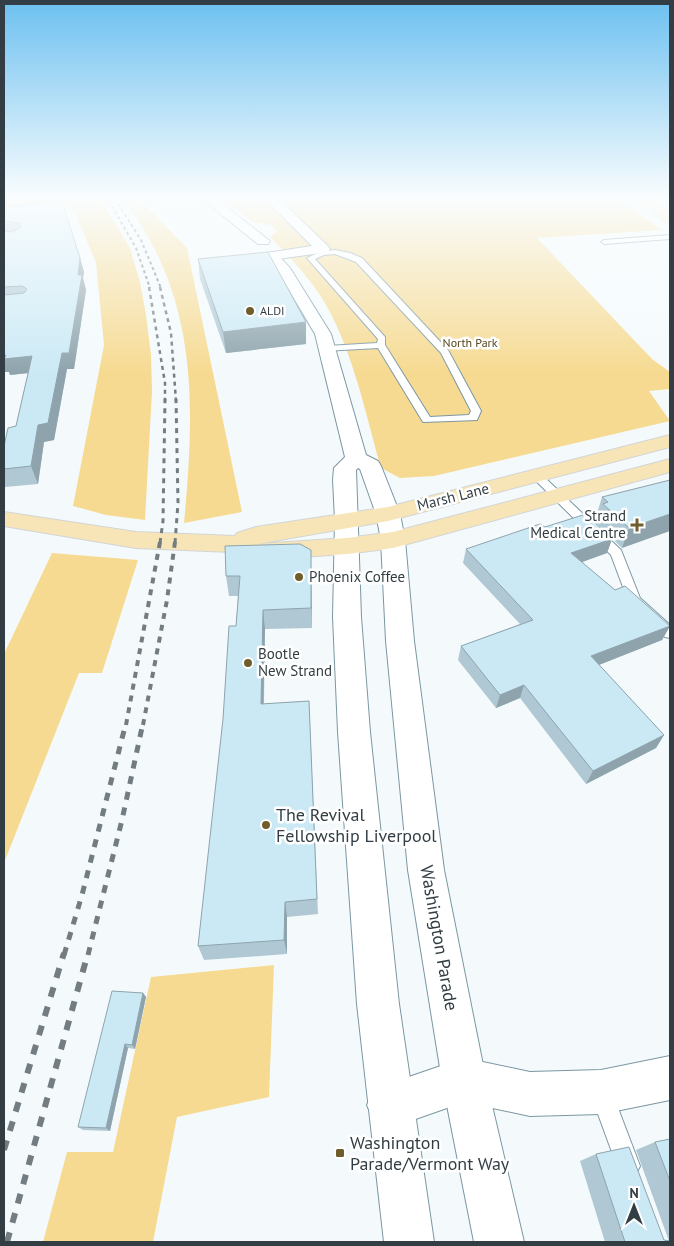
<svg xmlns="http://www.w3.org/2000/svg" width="674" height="1246" viewBox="0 0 674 1246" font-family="'PT Sans',sans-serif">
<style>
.green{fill:#f6da91}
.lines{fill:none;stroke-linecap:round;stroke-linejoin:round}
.service-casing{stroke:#7b97a2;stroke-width:2}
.minor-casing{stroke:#7b97a2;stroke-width:2}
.tertiary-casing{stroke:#7b97a2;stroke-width:2}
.primary-casing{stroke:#d2d5d6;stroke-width:2}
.service{fill:#fff;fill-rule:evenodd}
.minor{fill:#fff;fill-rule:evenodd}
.tertiary{fill:#fff;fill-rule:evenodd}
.primary{fill:#f7e5b8;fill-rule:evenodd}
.rail-far5{stroke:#737d81;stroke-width:2;stroke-dasharray:3 3;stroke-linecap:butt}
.rail-far4{stroke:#737d81;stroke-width:2.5;stroke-dasharray:4 4;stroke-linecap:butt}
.rail-far3{stroke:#737d81;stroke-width:3;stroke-dasharray:5 5;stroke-linecap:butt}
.rail-far2{stroke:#737d81;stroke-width:4;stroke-dasharray:6 6;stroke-linecap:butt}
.rail-far1{stroke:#737d81;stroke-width:5;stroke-dasharray:8 8;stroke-linecap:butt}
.rail{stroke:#737d81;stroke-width:6;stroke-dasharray:10 10;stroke-linecap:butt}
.wall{fill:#afc8d3}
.shaded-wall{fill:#8ea3ac}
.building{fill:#cbe9f5;stroke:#8ea3ac}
.poi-dot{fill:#6f5d2b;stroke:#fff;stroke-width:2}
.labels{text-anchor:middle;stroke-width:5;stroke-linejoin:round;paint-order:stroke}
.far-poi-label{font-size:12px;fill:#323e43;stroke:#fff;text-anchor:start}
.far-park-label{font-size:12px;fill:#55461c;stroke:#fff}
.street-label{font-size:15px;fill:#323e43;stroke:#fff}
.poi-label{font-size:15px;fill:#323e43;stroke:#fff;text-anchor:start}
.near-poi-label{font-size:18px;fill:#323e43;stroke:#fff;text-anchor:start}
.near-street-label{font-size:18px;fill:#323e43;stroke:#fff}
</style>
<rect width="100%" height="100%" fill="#f4fafc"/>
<path class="green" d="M 4,199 L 100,199 L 130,248 L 140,282 L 146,315 L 151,355 L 152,391 L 145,520 L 106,515 L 73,506 L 104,345 L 96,262 L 72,206 L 4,212 Z
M 123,199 L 139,199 L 187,248 L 242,512 L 184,523 C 195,406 199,297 123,199 Z
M 222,199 L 620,199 L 661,230 L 537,238 L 652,359 L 670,372 L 670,389 L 649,391 L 670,421 L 434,476 L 400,478 L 381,468 C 365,412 352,345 320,295 C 306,274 288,255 270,237 L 277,231 L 271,225 L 253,222 Z
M 52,553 L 138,560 L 102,673 L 79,673 L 4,863 L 4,654 Z
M 274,965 L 269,1097 L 177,1117 L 153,1242 L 43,1242 L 67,1152 L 113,1152 L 151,977 Z"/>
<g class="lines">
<defs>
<path id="service" d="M 670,235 L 670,239 L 604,244 L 601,242 L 604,240 Z
M 335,250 L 350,253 L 362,258 L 448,350 L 481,411 L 477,420 L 423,422 L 378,348 L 324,351 L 324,347 L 327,346 L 377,343 L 378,339 L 307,258 L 320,252 ZM 335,254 L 356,262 L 441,353 L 471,411 L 469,415 L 430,417 L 385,345 L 385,337 L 315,259 L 324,255 Z
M 537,473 L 541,474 L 621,550 L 640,598 L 670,625 L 670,638 L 665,637 L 629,603 L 611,555 L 533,478 L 531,476 L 533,474 Z
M 602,1084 L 610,1087 L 640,1166 L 636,1174 L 628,1178 L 620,1174 L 591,1095 L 594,1087 Z"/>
<path id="minor" d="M 202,199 L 216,199 L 270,241 L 268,244 L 258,244 Z
M 270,199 L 282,199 L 283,203 L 328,246 L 330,249 L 328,252 L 271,260 L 266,259 L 264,256 L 266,253 L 312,246 L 273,207 Z
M 670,1056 L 670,1100 L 601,1114 L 530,1116 L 464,1102 L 390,1128 L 374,1121 L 367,1105 L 374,1089 L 464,1058 L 530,1072 L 601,1070 Z"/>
<path id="tertiary" d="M 271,252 L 276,253 L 290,268 L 331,334 L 366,455 L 378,461 L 381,466 L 400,514 L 405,540 L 414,641 L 444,870 L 486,1080 L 524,1242 L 474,1242 L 442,1080 L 408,870 L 386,641 L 381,540 L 376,514 L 360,469 L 358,468 L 356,470 L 361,617 L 370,732 L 399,1004 L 434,1242 L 384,1242 L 357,1004 L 338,732 L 333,617 L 335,520 L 333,480 L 334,468 L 345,457 L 315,334 L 279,273 L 264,256 Z"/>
<path id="primary" d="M 636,199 L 650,199 L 670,213 L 670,223 L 666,222 Z
M 670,435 L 670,447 L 388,521 L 257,544 L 347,538 L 393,532 L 670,459 L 670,472 L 393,548 L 347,554 L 254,560 L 231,552 L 136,548 L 4,526 L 4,512 L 136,532 L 235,536 L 237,533 L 256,527 L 388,507 Z"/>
</defs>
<use href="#service" class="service-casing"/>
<use href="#minor" class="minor-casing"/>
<use href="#tertiary" class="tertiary-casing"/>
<use href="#primary" class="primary-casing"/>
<use href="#service" class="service"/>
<use href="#minor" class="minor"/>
<use href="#tertiary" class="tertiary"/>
<use href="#primary" class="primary"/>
<path class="rail-far5" d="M 115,199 L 141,240 L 161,288
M 112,206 L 136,248 L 150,288"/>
<path class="rail-far4" d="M 149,287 L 165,383 L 165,401
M 160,287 L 171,333 L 176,401"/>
<path class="rail-far3" d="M 160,543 L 163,521 L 165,399
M 175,543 L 178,503 L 176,399"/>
<path class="rail-far2" d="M 126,725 L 160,542
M 143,725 L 167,600 L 175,542"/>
<path class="rail-far1" d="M 64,955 L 82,895 L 126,723
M 88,955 L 122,820 L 143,723"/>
<path class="rail" d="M 4,1150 L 64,953
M 7,1242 L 88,953"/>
</g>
<path class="wall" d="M 4,206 L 80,258 L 84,272 L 83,278 L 86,290 L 74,369 L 67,369 L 54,440 L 44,442 L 38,484 L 5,487 L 4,484 L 4,446 L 16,426 L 28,373 L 10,375 L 9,372 L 4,372 Z
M 198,259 L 306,344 L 226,353 L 200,279 Z
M 670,480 L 622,548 L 596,523 L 597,519 L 596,517 L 602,497 Z
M 545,527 L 612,539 L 607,553 L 581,562 L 615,590 L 670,626 L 662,640 L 599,665 L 664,735 L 656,748 L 586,784 L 520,698 L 496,708 L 458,660 L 461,646 L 520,624 L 463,563 L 466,549 Z
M 311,550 L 312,628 L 265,629 L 264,704 L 309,701 L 318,914 L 287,917 L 287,954 L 204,960 L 198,946 L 236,626 L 238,596 L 229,596 L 226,576 Z
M 143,993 L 146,997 L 135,1049 L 128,1048 L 110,1131 L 83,1130 L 78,1127 Z
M 670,1139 L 670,1242 L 605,1242 L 580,1161 L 596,1154 L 664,1240 L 669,1241 L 636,1150 L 655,1142 Z"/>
<path class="shaded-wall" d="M 80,258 L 84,272 L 83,278 L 86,290 L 74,369 L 67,369 L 54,440 L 44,442 L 38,484 L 31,466 L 38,425 L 78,275 Z
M 306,322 L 306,344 L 226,353 L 223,332 Z
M 4,356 L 32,356 L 38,372 L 10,375 L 9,372 L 4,372 Z
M 670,514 L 670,531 L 622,548 L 629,528 Z
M 612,539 L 607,553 L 566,568 L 571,553 Z
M 311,550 L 311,570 L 312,628 L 311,608 Z
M 263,610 L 265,629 L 263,722 L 261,704 Z
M 670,626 L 662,640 L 586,670 L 591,656 Z
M 524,685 L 520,698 L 496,708 L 500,695 Z
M 664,735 L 656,748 L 586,784 L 593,771 Z
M 285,902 L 287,917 L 287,954 L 284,940 Z
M 143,993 L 146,997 L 135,1049 L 132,1045 Z
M 125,1044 L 128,1048 L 110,1131 L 106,1128 Z"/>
<path class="building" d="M 62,201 L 80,258 L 78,275 L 82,275 L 69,353 L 62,353 L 48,423 L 38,425 L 31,466 L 4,469 L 4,446 L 8,428 L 16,426 L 32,356 L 4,359 L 6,355 L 4,356 L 4,295 L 24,293 L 27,289 L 22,286 L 4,287 L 4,231 L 12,232 L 21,227 L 19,223 L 4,221 L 4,206 L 15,206 Z
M 268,252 L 306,322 L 223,332 L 198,259 Z
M 670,480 L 670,514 L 629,528 L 603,504 L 608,502 L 602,497 Z
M 586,514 L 612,539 L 571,553 L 615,590 L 625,586 L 670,626 L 591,656 L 664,735 L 593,771 L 524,685 L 500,695 L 461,646 L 533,620 L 466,549 L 540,524 L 545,527 Z
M 300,544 L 311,550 L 311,608 L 263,610 L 261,704 L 309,701 L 317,899 L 285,902 L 284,940 L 198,946 L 223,719 L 229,626 L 236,626 L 240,576 L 226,576 L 225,546 Z
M 112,991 L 143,993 L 132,1045 L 125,1044 L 106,1128 L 78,1127 Z
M 670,1139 L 670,1181 L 655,1142 Z
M 629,1147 L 664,1240 L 670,1241 L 670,1242 L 625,1242 L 596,1154 Z"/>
<linearGradient id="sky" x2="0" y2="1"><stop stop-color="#6cc0f0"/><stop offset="0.53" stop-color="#fafdfe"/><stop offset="1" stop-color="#fafdfe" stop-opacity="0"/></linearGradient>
<rect width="674" height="374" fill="url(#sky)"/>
<g class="poi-dot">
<circle cx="250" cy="311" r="5"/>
<path d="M634.5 517.5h5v5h5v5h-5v5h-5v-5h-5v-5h5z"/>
<circle cx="299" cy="577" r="5"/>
<circle cx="248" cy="663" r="5"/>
<circle cx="266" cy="825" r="5"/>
<rect x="335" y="1148" width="10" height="10" rx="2.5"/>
</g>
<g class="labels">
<g class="far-poi-label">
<text x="260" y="315">ALDI</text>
</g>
<g class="far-park-label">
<text x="470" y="347">North Park</text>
</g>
<g class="street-label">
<text transform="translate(453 497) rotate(-14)" y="5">Marsh Lane</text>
</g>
<g class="poi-label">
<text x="626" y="521" text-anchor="end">Strand<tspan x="626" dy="17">Medical Centre</tspan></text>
<text x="309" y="582">Phoenix Coffee</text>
<text x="258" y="659">Bootle<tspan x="258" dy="17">New Strand</tspan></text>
</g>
<g class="near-poi-label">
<text x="276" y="821">The Revival<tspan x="276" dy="21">Fellowship Liverpool</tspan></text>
<text x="350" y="1149">Washington<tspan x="350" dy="21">Parade/Vermont Way</tspan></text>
</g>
<g class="near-street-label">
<text transform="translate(439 938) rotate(80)" y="6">Washington Parade</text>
</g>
</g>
<rect width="674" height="1246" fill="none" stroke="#323e43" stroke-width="10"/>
<g transform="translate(634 1206)" stroke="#ffffff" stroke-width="4" paint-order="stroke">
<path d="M0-4L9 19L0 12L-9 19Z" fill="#323e43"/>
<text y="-8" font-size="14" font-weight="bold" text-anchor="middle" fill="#323e43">N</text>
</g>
</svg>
